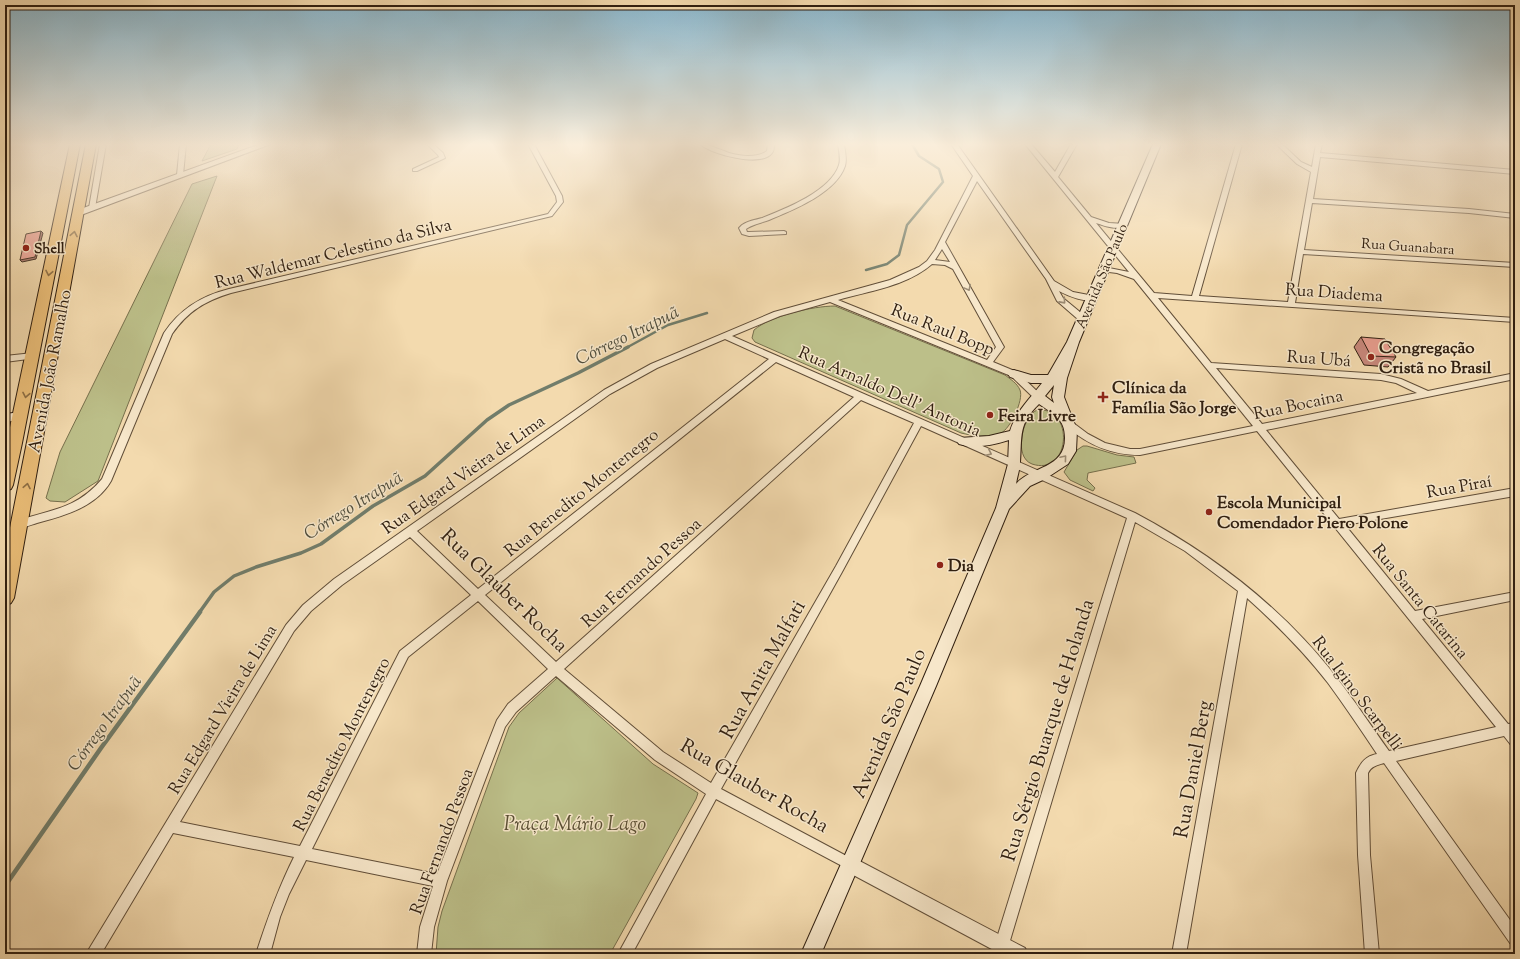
<svg xmlns="http://www.w3.org/2000/svg" width="1520" height="959" viewBox="0 0 1520 959" font-family="'Sorts Mill Goudy',serif">
<style>
.green{fill:#bcbf89;stroke:#766f4c}
.lines{fill:none;stroke-linecap:round;stroke-linejoin:round}
.stream-far2{stroke:#717d6b;stroke-width:2.5}
.stream-far1{stroke:#717d6b;stroke-width:3.5}
.stream{stroke:#717d6b;stroke-width:4.5}
.minor-casing{stroke:#614e38;stroke-width:2}
.tertiary-casing{stroke:#614e38;stroke-width:2}
.secondary-casing{stroke:#301f10;stroke-width:2}
.trunk-casing{stroke:#301f10;stroke-width:2}
.minor{fill:#f7e7ca;fill-rule:evenodd}
.tertiary{fill:#f7e7ca;fill-rule:evenodd}
.secondary{fill:#f7e7ca;fill-rule:evenodd}
.trunk{fill:#eabd77;fill-rule:evenodd}
.wall{fill:#c8877b;stroke:#301f10}
.shaded-wall{fill:#a36e64;stroke:#301f10}
.building{fill:#e99d8f;stroke:#301f10}
.oneway{stroke:#8d6e44}
.oneway2{stroke:#9d8d76}
.poi-dot{fill:#8f2418;stroke:#f7e7ca;stroke-width:1.5}
.labels{text-anchor:middle;stroke-width:3;stroke-linejoin:round;paint-order:stroke}
.far-street-label{font-size:14px;fill:#301f10;stroke:#f7e7ca}
.far-poi-label{font-size:14px;font-weight:bold;fill:#301f10;stroke:#f7e7ca;text-anchor:start}
.street-label{font-size:17px;fill:#301f10;stroke:#f7e7ca}
.poi-label{font-size:17px;font-weight:bold;fill:#301f10;stroke:#f7e7ca;text-anchor:start}
.water-label{font-size:18px;font-style:italic;fill:#504e3d;stroke:#f7e7ca}
.near-street-label{font-size:20px;fill:#301f10;stroke:#f7e7ca}
.near-park-label{font-size:20px;font-style:italic;fill:#5a4f34;stroke:#f7e7ca}
</style>
<rect width="100%" height="100%" fill="#f3daae"/>
<filter id="stains"><feTurbulence type="fractalNoise" baseFrequency=".005" numOctaves="4"/><feColorMatrix values="0 0 0 0 .2 0 0 0 0 .09 0 0 0 0 .02 0 0 0 .5 -.17"/></filter>
<radialGradient id="worn" r=".72"><stop offset=".6" stop-color="#630" stop-opacity="0"/><stop offset="1" stop-color="#630" stop-opacity=".3"/></radialGradient>
<path class="green" d="M 211,144 L 239,144 L 237,149 L 202,161 Z
M 217,176 L 98,481 L 65,502 L 50,501 L 46,498 L 60,452 L 192,184 Z
M 835,306 L 1005,375 C 1010,379 1017,383 1020,390 C 1024,400 1010,429 1001,433 C 989,438 973,436 961,433 L 755,342 L 752,338 L 754,330 C 770,316 813,306 835,306 Z
M 1037,410 C 1075,406 1071,477 1032,464 C 1013,457 1022,417 1037,410 Z
M 1083,446 L 1087,446 L 1117,455 L 1134,457 L 1136,463 L 1088,473 L 1087,480 L 1095,488 L 1093,491 L 1070,480 L 1064,472 L 1077,450 Z
M 557,678 L 653,764 L 698,793 L 696,799 L 610,954 L 436,954 L 438,927 L 442,911 L 509,727 L 519,713 Z"/>
<g class="lines">
<path class="stream-far2" d="M 866,270 L 887,264 L 899,255 L 907,225 L 943,182 L 939,169 L 919,156 L 912,144
M 626,348 L 668,325 L 707,313"/>
<path class="stream-far1" d="M 199,613 L 214,592 L 234,576 L 256,567 L 301,553 L 321,544 L 373,506 L 425,476 L 487,420 L 509,405 L 578,373 L 628,347"/>
<path class="stream" d="M 5,886 L 101,748 L 200,612"/>
<defs>
<path id="minor" d="M 100,144 L 106,144 L 95,208 L 92,210 L 89,208 Z
M 180,144 L 186,144 L 183,175 L 180,177 L 177,175 Z
M 427,144 L 433,144 L 443,153 L 445,158 L 417,171 L 413,171 L 413,169 L 439,157 L 438,155 Z
M 528,144 L 534,144 L 562,196 L 563,202 L 552,216 L 231,293 C 205,301 188,311 172,334 L 111,481 C 96,507 64,516 37,523 C 30,525 22,529 16,527 L 14,524 L 16,521 C 50,510 77,509 102,479 L 164,333 C 180,309 201,296 229,289 L 548,214 L 557,202 L 556,196 Z
M 700,144 C 709,144 715,148 724,151 C 735,156 756,159 767,151 L 768,144 L 774,144 C 774,147 774,151 772,153 C 761,168 711,154 700,144 Z
M 838,144 L 844,144 C 845,151 847,159 845,166 C 836,193 793,210 769,220 C 761,223 753,224 746,229 L 747,232 L 749,232 L 784,231 L 786,232 L 786,234 L 749,236 L 742,234 L 739,228 L 742,225 C 748,221 755,220 762,218 C 785,209 831,191 839,165 C 841,159 839,151 838,144 Z
M 951,144 L 957,144 L 1054,281 L 1073,292 L 1094,296 L 1095,298 C 1087,304 1068,296 1059,291 L 1063,298 L 1086,317 L 1086,321 L 1080,321 L 1057,301 L 1046,279 L 977,181 L 945,242 L 1004,347 L 993,362 L 1017,372 L 1041,395 L 1042,397 L 1041,399 L 1035,399 L 1011,376 L 830,302 L 780,316 L 732,336 L 1135,513 C 1212,554 1283,608 1336,677 C 1355,701 1371,726 1389,751 L 1496,727 L 1257,431 L 1140,455 C 1111,455 1088,445 1066,426 L 1065,424 L 1066,422 L 1072,422 L 1088,434 L 1105,443 L 1130,449 L 1140,449 L 1253,426 L 1134,279 L 1117,273 L 1101,271 L 1100,269 L 1104,267 L 1129,272 L 1025,144 L 1031,144 L 1055,172 L 1071,144 L 1077,144 L 1058,177 L 1091,217 L 1109,223 L 1125,224 L 1126,225 C 1118,231 1105,226 1096,223 L 1154,293 L 1192,296 L 1236,144 L 1242,144 L 1199,296 L 1288,302 L 1311,172 L 1297,164 L 1276,144 L 1282,144 L 1301,162 L 1312,167 L 1316,144 L 1322,144 L 1320,153 L 1515,170 L 1515,174 L 1320,157 L 1313,199 L 1469,209 L 1515,214 L 1515,218 L 1469,213 L 1312,203 L 1304,250 L 1515,263 L 1515,267 L 1303,254 L 1295,303 L 1515,318 L 1515,322 L 1158,298 L 1211,363 L 1381,374 L 1401,379 L 1428,391 L 1515,373 L 1515,379 L 1266,430 L 1339,519 L 1515,488 L 1515,496 L 1345,525 L 1415,611 L 1515,592 L 1515,600 L 1422,619 L 1508,724 L 1515,723 L 1515,746 L 1511,745 L 1504,736 L 1396,761 L 1515,927 L 1515,945 L 1510,943 L 1384,763 C 1378,765 1371,766 1368,773 L 1370,855 L 1379,954 L 1365,954 L 1358,855 L 1356,773 C 1361,762 1366,756 1377,754 C 1361,730 1345,706 1328,683 C 1304,652 1276,624 1247,598 L 1186,954 L 1172,954 L 1238,591 L 1185,551 L 1135,522 L 1006,954 L 992,954 L 1127,518 L 921,426 L 842,572 L 721,789 L 854,860 L 856,864 L 854,868 L 850,870 L 846,868 L 716,799 L 632,954 L 618,954 L 706,794 L 655,760 L 556,676 L 516,712 L 505,727 L 447,881 L 434,927 L 431,954 L 417,954 L 420,927 L 433,886 L 306,860 L 289,894 L 280,917 L 270,954 L 256,954 C 267,920 278,889 294,857 L 173,833 L 101,954 L 86,954 L 286,625 L 303,605 L 334,579 L 604,390 L 651,364 L 774,312 L 890,280 L 919,267 L 927,261 L 935,250 L 973,176 ZM 942,249 L 950,262 L 935,260 ZM 932,264 L 945,265 L 953,269 L 996,347 L 987,360 L 838,300 C 869,291 907,286 932,264 ZM 725,339 L 769,359 L 478,589 L 417,531 L 610,394 L 657,368 ZM 776,362 L 854,397 L 556,662 L 485,595 ZM 1216,368 L 1381,380 L 1396,383 L 1417,393 L 1262,424 ZM 861,400 L 914,423 L 836,566 L 711,783 L 663,752 L 564,669 ZM 410,537 L 471,595 L 400,651 L 300,846 L 180,822 L 294,631 L 311,611 L 342,585 ZM 478,601 L 548,669 L 508,704 L 497,720 L 437,874 L 312,849 L 408,657 Z
M 33,353 L 36,354 L 37,356 L 36,358 L 5,362 L 5,356 Z"/>
<path id="tertiary" d="M 260,144 L 271,144 L 81,215 L 78,216 L 74,213 L 75,211 Z
M 850,856 L 1025,948 L 1028,954 L 1001,954 L 844,870 L 842,864 L 844,858 Z"/>
<path id="secondary" d="M 1153,144 L 1161,144 L 1079,342 L 1067,378 L 1064,397 L 1077,430 L 1076,451 L 1068,464 L 1045,479 L 1030,486 L 1009,509 L 936,686 L 821,954 L 801,954 L 920,686 L 996,508 L 1008,464 L 1009,440 C 993,445 975,449 959,444 L 957,441 L 959,438 L 989,436 L 1010,431 C 1016,411 1030,399 1042,383 L 1031,383 L 1010,377 L 1008,374 L 1010,371 L 1014,370 L 1031,375 L 1048,375 L 1067,342 ZM 1054,385 L 1052,397 L 1054,403 L 1045,396 ZM 1039,404 C 1053,414 1065,418 1065,438 C 1065,469 1031,466 1016,484 C 1017,477 1020,469 1020,462 C 1022,436 1018,424 1039,404 Z
M 21,412 L 25,413 L 27,416 L 25,419 L 5,422 L 5,414 Z"/>
<path id="trunk" d="M 70,144 L 80,144 L 22,443 L 13,485 L 11,489 L 5,491 L 5,451 Z
M 86,144 L 96,144 L 14,598 L 11,603 L 5,606 L 5,553 Z"/>
</defs>
<use href="#minor" class="minor-casing"/>
<use href="#tertiary" class="tertiary-casing"/>
<use href="#secondary" class="secondary-casing"/>
<use href="#trunk" class="trunk-casing"/>
<use href="#minor" class="minor"/>
<use href="#tertiary" class="tertiary"/>
<use href="#secondary" class="secondary"/>
<use href="#trunk" class="trunk"/>
</g>
<path class="wall" d="M 1361,337 L 1396,357 L 1388,367 L 1364,365 L 1354,347 Z"/>
<path class="shaded-wall" d="M 41,231 L 43,233 L 36,259 L 22,262 L 20,260 Z"/>
<path class="building" d="M 41,231 L 35,257 L 20,260 L 26,234 Z
M 1361,337 L 1385,339 L 1396,357 L 1371,356 Z"/>
<defs><path id="oneway-chevron" d="M-2-3.5L2.5 0L-2 3.5" fill="none" stroke-width="1.6" stroke-linecap="round" stroke-linejoin="round"/></defs>
<g class="oneway">
<use href="#oneway-chevron" transform="translate(74 234) rotate(-79)"/>
<use href="#oneway-chevron" transform="translate(49 273) rotate(101)"/>
<use href="#oneway-chevron" transform="translate(26 395) rotate(101)"/>
<use href="#oneway-chevron" transform="translate(27 486) rotate(-79)"/>
</g>
<g class="oneway2">
<use href="#oneway-chevron" transform="translate(968 288) rotate(62)"/>
<use href="#oneway-chevron" transform="translate(1063 301) rotate(48)"/>
<use href="#oneway-chevron" transform="translate(989 453) rotate(24)"/>
<use href="#oneway-chevron" transform="translate(1064 458) rotate(-50)"/>
</g>
<linearGradient id="sky" x2="0" y2="1"><stop stop-color="#89b7ce"/><stop offset="0.52" stop-color="#faeedb"/><stop offset="1" stop-color="#faeedb" stop-opacity="0"/></linearGradient>
<rect width="1520" height="278" fill="url(#sky)"/>
<g class="poi-dot">
<circle cx="26" cy="248" r="4"/>
<circle cx="1371" cy="357" r="4"/>
<path d="M1101 391h4v4h4v4h-4v4h-4v-4h-4v-4h4z"/>
<circle cx="990" cy="415" r="4"/>
<circle cx="1209" cy="512" r="4"/>
<circle cx="940" cy="565" r="4"/>
</g>
<g class="labels">
<g class="far-street-label">
<text transform="translate(1408 246) rotate(4)" y="5">Rua Guanabara</text>
<text transform="translate(1101 276) rotate(-67)" y="5">Avenida São Paulo</text>
</g>
<g class="far-poi-label">
<text x="34" y="253">Shell</text>
</g>
<g class="street-label">
<text transform="translate(333 253) rotate(-14)" y="6">Rua Waldemar Celestino da Silva</text>
<text transform="translate(1334 292) rotate(4)" y="6">Rua Diadema</text>
<text transform="translate(943 329) rotate(22)" y="6">Rua Raul Bopp</text>
<text transform="translate(1319 358) rotate(4)" y="6">Rua Ubá</text>
<text transform="translate(49 371) rotate(-79)" y="6">Avenida João Ramalho</text>
<text transform="translate(890 391) rotate(24)" y="6">Rua Arnaldo Dell' Antonia</text>
<text transform="translate(1298 404) rotate(-12)" y="6">Rua Bocaina</text>
<text transform="translate(463 474) rotate(-35)" y="6">Rua Edgard Vieira de Lima</text>
<text transform="translate(1459 486) rotate(-10)" y="6">Rua Piraí</text>
<text transform="translate(581 492) rotate(-39)" y="6">Rua Benedito Montenegro</text>
<text transform="translate(641 572) rotate(-42)" y="6">Rua Fernando Pessoa</text>
<text transform="translate(1421 601) rotate(51)" y="6">Rua Santa Catarina</text>
<text transform="translate(1358 693) rotate(53)" y="6">Rua Igino Scarpelli</text>
<text transform="translate(222 709) rotate(-59)" y="6">Rua Edgard Vieira de Lima</text>
<text transform="translate(341 744) rotate(-63)" y="6">Rua Benedito Montenegro</text>
<text transform="translate(441 841) rotate(-70)" y="6">Rua Fernando Pessoa</text>
</g>
<g class="poi-label">
<text x="1379" y="353">Congregação<tspan x="1379" dy="20">Cristã no Brasil</tspan></text>
<text x="1112" y="393">Clínica da<tspan x="1112" dy="20">Família São Jorge</tspan></text>
<text x="998" y="421">Feira Livre</text>
<text x="1217" y="508">Escola Municipal<tspan x="1217" dy="20">Comendador Piero Polone</tspan></text>
<text x="948" y="571">Dia</text>
</g>
<g class="water-label">
<text transform="translate(627 335) rotate(-26)" y="6">Córrego Itrapuã</text>
<text transform="translate(353 505) rotate(-32)" y="6">Córrego Itrapuã</text>
<text transform="translate(104 723) rotate(-54)" y="6">Córrego Itrapuã</text>
</g>
<g class="near-street-label">
<text transform="translate(505 590) rotate(44)" y="7">Rua Glauber Rocha</text>
<text transform="translate(762 669) rotate(-61)" y="7">Rua Anita Malfati</text>
<text transform="translate(888 723) rotate(-67)" y="7">Avenida São Paulo</text>
<text transform="translate(1047 730) rotate(-73)" y="7">Rua Sérgio Buarque de Holanda</text>
<text transform="translate(1192 769) rotate(-80)" y="7">Rua Daniel Berg</text>
<text transform="translate(755 785) rotate(30)" y="7">Rua Glauber Rocha</text>
</g>
<g class="near-park-label">
<text x="575" y="830">Praça Mário Lago</text>
</g>
</g>
<rect width="1520" height="959" fill="none" stroke="#f3daae" stroke-width="20"/>
<rect x="6" y="6" width="1508" height="947" fill="none" stroke="#301f10" stroke-width="2"/>
<rect x="10" y="10" width="1500" height="939" fill="none" stroke="#301f10"/>
<rect width="100%" height="100%" filter="url(#stains)"/>
<rect width="100%" height="100%" fill="url(#worn)"/>
</svg>
